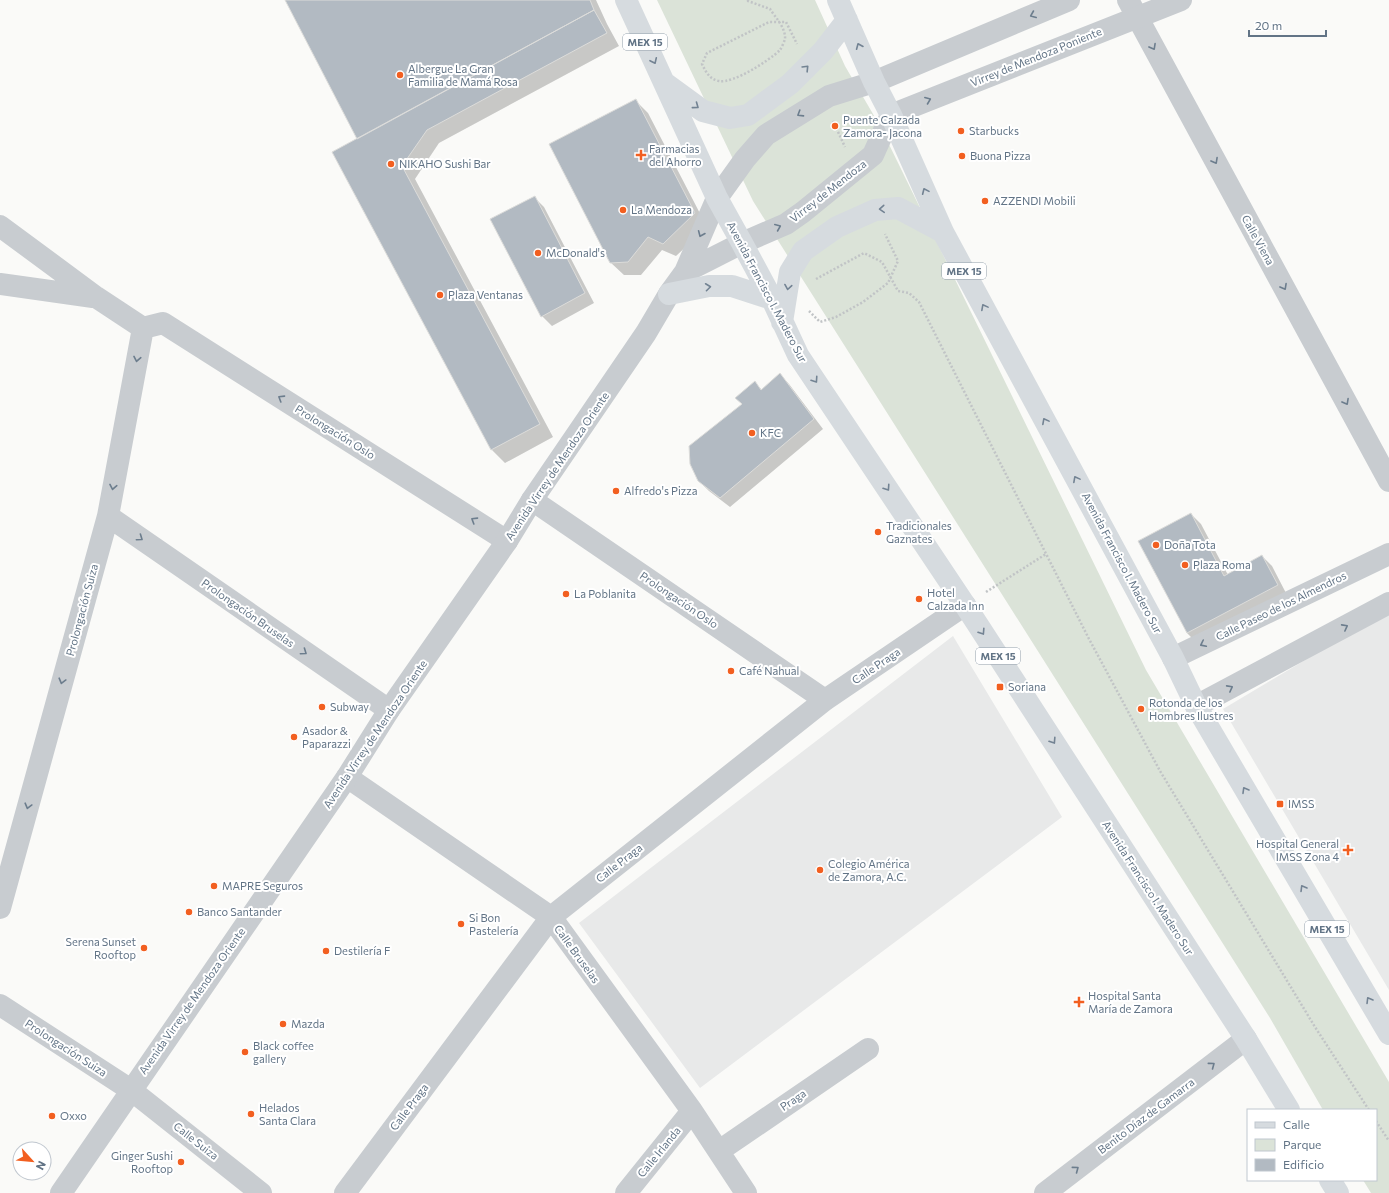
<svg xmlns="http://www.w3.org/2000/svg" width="1389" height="1193" viewBox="0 0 1389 1193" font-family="Commissioner,sans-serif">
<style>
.built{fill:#e8e9e9}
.green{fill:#dbe3d8}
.shadow{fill:#0003}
.building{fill:#b2bac2;stroke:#dcdcda}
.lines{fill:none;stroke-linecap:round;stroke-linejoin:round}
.path{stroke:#c1c4c6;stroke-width:2.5;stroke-dasharray:2 2;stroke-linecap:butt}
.minor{stroke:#c8ccd0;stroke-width:22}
.tertiary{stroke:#c8ccd0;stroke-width:22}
.primary{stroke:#d6dbdf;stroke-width:22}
.oneway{stroke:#6c7d8d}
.oneway2{stroke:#738393}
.poi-dot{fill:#f25f20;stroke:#fff;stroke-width:1.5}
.labels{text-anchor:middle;stroke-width:4;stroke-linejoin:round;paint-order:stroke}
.shield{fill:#fff;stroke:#919eaa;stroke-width:1}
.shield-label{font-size:10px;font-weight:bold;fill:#627486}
.street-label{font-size:11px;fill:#627486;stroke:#fff}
.poi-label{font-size:11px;fill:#627486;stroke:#fff;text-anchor:start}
</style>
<rect width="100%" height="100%" fill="#fafaf8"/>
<path class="built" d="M 1389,610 L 1389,990 L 1223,709 Z
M 953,636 L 1062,817 L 700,1088 L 579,923 Z"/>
<path class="green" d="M 657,0 L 815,0 L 845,66 L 880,126 L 1146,670 L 1389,1082 L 1389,1193 L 1371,1193 L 1363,1180 L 1376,1180 L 1376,1110 L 1323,1110 L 1270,1018 L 753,201 Z"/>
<path class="shadow" d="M 286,0 L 596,0 L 607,24 L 619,46 L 439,143 L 415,179 L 553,437 L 505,463 L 492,450 L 334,153 L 359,139 Z
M 636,101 L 648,113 L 707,227 L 676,256 L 662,250 L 641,275 L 624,275 L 610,262 Z
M 534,197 L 544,207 L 594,303 L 552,326 L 542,316 Z
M 780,375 L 789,384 L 823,429 L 730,507 L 709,491 L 699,481 L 755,383 L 762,390 Z
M 1191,514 L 1201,524 L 1228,575 L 1262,556 L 1272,566 L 1287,595 L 1197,643 L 1187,633 L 1140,542 Z"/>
<path class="building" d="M 285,0 L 590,0 L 594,10 L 357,139 Z
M 594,10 L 607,33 L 427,130 L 402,166 L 540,424 L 491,450 L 332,152 Z
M 636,99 L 695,213 L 663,244 L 648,237 L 628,262 L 610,263 L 549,144 Z
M 535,196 L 585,293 L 541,317 L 490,219 Z
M 780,373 L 814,419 L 720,498 L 698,481 L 690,464 L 689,446 L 742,404 L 735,398 L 755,381 L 761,390 Z
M 1191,513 L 1224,576 L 1262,555 L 1278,585 L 1187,633 L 1138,541 Z"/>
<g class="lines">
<path class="path" d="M 748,0 L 748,1 L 770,9 C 775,17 786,28 785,39 C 784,42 782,47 780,50 C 770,60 733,84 719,81 C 709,79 706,72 702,64 L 707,53 L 769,22 L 786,22 L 797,44
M 833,121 L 845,147
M 816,279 L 864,253 L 882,262 L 898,291 L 909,293 L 919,302 L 1088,637 L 1160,771 L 1315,1027 L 1369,1110
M 809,311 L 820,322 L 836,317 L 863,302 L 888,283 L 898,261 L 885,234
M 986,592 L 1046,554
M 1376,1121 L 1389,1141"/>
<path class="minor" d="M 1128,0 L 1389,481
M 0,226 L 96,297 L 143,328
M 0,284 L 93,297
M 532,500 L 825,700
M 108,516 L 389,710
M 1173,658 L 1389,554
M 1196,706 L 1389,603
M 347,777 L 551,917 L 692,1111 L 746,1193
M 0,908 L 108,516 L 143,328 L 163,323 L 507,541
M 0,1005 L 131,1090 L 261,1193
M 719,1151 L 868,1049
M 345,1193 L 551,917 L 825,700 L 965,605
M 626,1193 L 692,1111
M 1045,1193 L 1246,1039"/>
<path class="tertiary" d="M 685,272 L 742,243 L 786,224 L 803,212 L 873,155 L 891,115 L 1181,0
M 61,1193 L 347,777 L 389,710 L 507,541 L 532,500 L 646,333 L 669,294 L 685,272 L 717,198 L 745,159 L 766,135 L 829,96 L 874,82 L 1069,0"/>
<path class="primary" d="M 626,0 L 717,198 L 742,243 L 772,299 L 798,355 L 965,605 L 1246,1039 L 1289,1110
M 838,0 L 874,82 L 891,115 L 943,232 L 1173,658 L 1196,706 L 1389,1034
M 666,84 L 703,111 L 730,118 L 748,115 L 790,84 L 823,51 L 847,20
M 669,294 L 709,286 L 732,286 L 772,299
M 782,322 L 790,272 L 803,251 L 837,227 L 875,210 L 898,208 L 943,232
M 1330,1180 L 1338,1193"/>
</g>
<defs><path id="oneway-chevron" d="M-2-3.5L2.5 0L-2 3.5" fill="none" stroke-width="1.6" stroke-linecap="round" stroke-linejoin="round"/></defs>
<g class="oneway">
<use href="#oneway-chevron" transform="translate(1033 15) rotate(157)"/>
<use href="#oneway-chevron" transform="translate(1153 47) rotate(61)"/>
<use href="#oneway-chevron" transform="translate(928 100) rotate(-22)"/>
<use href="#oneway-chevron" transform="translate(800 114) rotate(148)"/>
<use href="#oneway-chevron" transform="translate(1215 161) rotate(61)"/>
<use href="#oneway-chevron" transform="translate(778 227) rotate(-23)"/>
<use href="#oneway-chevron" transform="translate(701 234) rotate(113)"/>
<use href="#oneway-chevron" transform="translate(1284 287) rotate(61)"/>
<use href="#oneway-chevron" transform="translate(137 359) rotate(101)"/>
<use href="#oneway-chevron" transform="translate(281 398) rotate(-148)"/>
<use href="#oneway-chevron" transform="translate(1346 402) rotate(61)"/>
<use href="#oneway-chevron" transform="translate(113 487) rotate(101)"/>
<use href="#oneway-chevron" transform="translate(474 520) rotate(-148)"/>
<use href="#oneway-chevron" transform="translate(140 538) rotate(35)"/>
<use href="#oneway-chevron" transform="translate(1345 627) rotate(-28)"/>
<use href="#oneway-chevron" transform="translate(1203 644) rotate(154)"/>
<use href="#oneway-chevron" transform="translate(304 652) rotate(35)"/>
<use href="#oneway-chevron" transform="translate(62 681) rotate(105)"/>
<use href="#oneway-chevron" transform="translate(1230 688) rotate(-28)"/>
<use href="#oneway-chevron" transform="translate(28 806) rotate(105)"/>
<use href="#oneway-chevron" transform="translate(1212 1065) rotate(-37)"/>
<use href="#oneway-chevron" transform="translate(1076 1169) rotate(-37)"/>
</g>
<g class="oneway2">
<use href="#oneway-chevron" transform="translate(859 46) rotate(-113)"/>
<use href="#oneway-chevron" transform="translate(654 61) rotate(65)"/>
<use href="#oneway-chevron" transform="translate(806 68) rotate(-46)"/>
<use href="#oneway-chevron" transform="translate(696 106) rotate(36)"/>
<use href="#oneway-chevron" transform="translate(925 191) rotate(-114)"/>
<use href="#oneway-chevron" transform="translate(882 209) rotate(176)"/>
<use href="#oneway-chevron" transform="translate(708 287) rotate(-7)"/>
<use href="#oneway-chevron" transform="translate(788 287) rotate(99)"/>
<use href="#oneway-chevron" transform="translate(984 307) rotate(-118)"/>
<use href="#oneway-chevron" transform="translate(815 380) rotate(56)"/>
<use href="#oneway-chevron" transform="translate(1045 421) rotate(-118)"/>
<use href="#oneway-chevron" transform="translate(1076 479) rotate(-118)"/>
<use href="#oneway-chevron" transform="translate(887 488) rotate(56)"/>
<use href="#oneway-chevron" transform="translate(982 632) rotate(57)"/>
<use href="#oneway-chevron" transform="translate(1053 741) rotate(57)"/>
<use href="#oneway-chevron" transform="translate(1245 790) rotate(-120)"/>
<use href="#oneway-chevron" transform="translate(1303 888) rotate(-121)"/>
<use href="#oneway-chevron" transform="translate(1369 1000) rotate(-121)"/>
</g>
<g class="poi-dot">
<circle cx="400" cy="75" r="4"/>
<circle cx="835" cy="126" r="4"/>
<circle cx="961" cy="131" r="4"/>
<path d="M639 149h4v4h4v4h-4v4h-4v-4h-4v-4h4z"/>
<circle cx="962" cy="156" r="4"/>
<circle cx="391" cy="164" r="4"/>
<circle cx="985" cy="201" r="4"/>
<circle cx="623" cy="210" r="4"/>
<circle cx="538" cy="253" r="4"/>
<circle cx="440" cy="295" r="4"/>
<circle cx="752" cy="433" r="4"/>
<circle cx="616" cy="491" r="4"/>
<circle cx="878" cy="532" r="4"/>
<circle cx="1156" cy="545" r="4"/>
<circle cx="1185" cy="565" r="4"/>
<circle cx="566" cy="594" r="4"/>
<circle cx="919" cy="599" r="4"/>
<circle cx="731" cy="671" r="4"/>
<rect x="996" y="683" width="8" height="8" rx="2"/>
<circle cx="322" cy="707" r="4"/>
<circle cx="1141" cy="709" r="4"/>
<circle cx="294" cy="737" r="4"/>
<rect x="1276" y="800" width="8" height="8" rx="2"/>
<path d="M1346 844h4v4h4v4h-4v4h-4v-4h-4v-4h4z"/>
<circle cx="820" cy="870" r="4"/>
<circle cx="214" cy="886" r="4"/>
<circle cx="189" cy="912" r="4"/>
<circle cx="461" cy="924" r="4"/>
<circle cx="144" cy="948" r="4"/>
<circle cx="326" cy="951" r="4"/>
<path d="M1077 996h4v4h4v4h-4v4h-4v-4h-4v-4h4z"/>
<circle cx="283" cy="1024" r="4"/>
<circle cx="245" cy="1052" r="4"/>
<circle cx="251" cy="1114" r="4"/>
<circle cx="52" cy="1116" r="4"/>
<circle cx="181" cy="1162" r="4"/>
</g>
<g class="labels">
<g class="shield">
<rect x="623" y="34" width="44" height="16" rx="3"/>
<rect x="942" y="263" width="44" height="16" rx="3"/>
<rect x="976" y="648" width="44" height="16" rx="3"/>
<rect x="1305" y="921" width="44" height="16" rx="3"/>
</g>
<g class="shield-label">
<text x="645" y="46">MEX 15</text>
<text x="964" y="275">MEX 15</text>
<text x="998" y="660">MEX 15</text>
<text x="1327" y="933">MEX 15</text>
</g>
<g class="street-label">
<text transform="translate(1036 57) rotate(-22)" y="4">Virrey de Mendoza Poniente</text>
<text transform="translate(828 191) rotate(-38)" y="4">Virrey de Mendoza</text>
<text transform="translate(1258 240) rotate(61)" y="4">Calle Viena</text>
<text transform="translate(767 292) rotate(62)" y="4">Avenida Francisco I. Madero Sur</text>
<text transform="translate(335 432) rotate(32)" y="4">Prolongación Oslo</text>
<text transform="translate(557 466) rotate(-56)" y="4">Avenida Virrey de Mendoza Oriente</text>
<text transform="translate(1122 563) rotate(62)" y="4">Avenida Francisco I. Madero Sur</text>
<text transform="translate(679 600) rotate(34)" y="4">Prolongación Oslo</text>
<text transform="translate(1281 606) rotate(-26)" y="4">Calle Paseo de los Almendros</text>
<text transform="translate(82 610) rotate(-75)" y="4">Prolongación Suiza</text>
<text transform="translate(248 613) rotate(35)" y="4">Prolongación Bruselas</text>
<text transform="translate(876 666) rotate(-34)" y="4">Calle Praga</text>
<text transform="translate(375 734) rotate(-56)" y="4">Avenida Virrey de Mendoza Oriente</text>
<text transform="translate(619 863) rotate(-38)" y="4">Calle Praga</text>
<text transform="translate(1148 888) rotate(57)" y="4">Avenida Francisco I. Madero Sur</text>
<text transform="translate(577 954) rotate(54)" y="4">Calle Bruselas</text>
<text transform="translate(192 1001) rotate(-55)" y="4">Avenida Virrey de Mendoza Oriente</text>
<text transform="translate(66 1048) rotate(33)" y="4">Prolongación Suiza</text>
<text transform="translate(793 1100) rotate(-34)" y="4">Praga</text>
<text transform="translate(409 1107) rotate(-53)" y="4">Calle Praga</text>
<text transform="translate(1146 1116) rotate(-37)" y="4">Benito Díaz de Gamarra</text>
<text transform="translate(196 1141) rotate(38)" y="4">Calle Suiza</text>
<text transform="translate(659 1152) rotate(-51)" y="4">Calle Irlanda</text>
</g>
<g class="poi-label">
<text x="408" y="73">Albergue La Gran<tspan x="408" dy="13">Familia de Mamá Rosa</tspan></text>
<text x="843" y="124">Puente Calzada<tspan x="843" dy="13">Zamora- Jacona</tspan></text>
<text x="969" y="135">Starbucks</text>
<text x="649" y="153">Farmacias<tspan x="649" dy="13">del Ahorro</tspan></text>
<text x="970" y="160">Buona Pizza</text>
<text x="399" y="168">NIKAHO Sushi Bar</text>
<text x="993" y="205">AZZENDI Mobili</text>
<text x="631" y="214">La Mendoza</text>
<text x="546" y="257">McDonald's</text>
<text x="448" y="299">Plaza Ventanas</text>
<text x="760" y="437">KFC</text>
<text x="624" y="495">Alfredo's Pizza</text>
<text x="886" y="530">Tradicionales<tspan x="886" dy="13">Gaznates</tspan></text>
<text x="1164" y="549">Doña Tota</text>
<text x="1193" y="569">Plaza Roma</text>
<text x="927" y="597">Hotel<tspan x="927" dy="13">Calzada Inn</tspan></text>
<text x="574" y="598">La Poblanita</text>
<text x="739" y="675">Café Nahual</text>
<text x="1008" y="691">Soriana</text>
<text x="1149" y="707">Rotonda de los<tspan x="1149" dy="13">Hombres Ilustres</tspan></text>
<text x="330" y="711">Subway</text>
<text x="302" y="735">Asador &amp;<tspan x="302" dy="13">Paparazzi</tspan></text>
<text x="1288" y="808">IMSS</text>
<text x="1339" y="848" text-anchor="end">Hospital General<tspan x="1339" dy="13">IMSS Zona 4</tspan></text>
<text x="828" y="868">Colegio América<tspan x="828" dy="13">de Zamora, A.C.</tspan></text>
<text x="222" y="890">MAPRE Seguros</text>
<text x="197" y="916">Banco Santander</text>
<text x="469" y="922">Si Bon<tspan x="469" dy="13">Pastelería</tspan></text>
<text x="136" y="946" text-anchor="end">Serena Sunset<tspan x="136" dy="13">Rooftop</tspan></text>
<text x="334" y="955">Destilería F</text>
<text x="1088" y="1000">Hospital Santa<tspan x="1088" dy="13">María de Zamora</tspan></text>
<text x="291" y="1028">Mazda</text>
<text x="253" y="1050">Black coffee<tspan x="253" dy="13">gallery</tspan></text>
<text x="259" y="1112">Helados<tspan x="259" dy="13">Santa Clara</tspan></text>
<text x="60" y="1120">Oxxo</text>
<text x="173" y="1160" text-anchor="end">Ginger Sushi<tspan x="173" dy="13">Rooftop</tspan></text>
</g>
</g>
<rect x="1247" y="1109" width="130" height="72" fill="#ffffff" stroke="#c0c7cf"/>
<rect x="1255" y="1122" width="20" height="6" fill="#d6dbdf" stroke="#c0c7cf"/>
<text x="1283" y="1129" font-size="12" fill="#627486">Calle</text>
<rect x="1255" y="1139" width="20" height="12" fill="#dbe3d8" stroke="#c0c7cf"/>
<text x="1283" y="1149" font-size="12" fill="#627486">Parque</text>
<rect x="1255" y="1159" width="20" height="12" fill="#b2bac2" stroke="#c0c7cf"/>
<text x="1283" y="1169" font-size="12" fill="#627486">Edificio</text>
<g transform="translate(32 1161) rotate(117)"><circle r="19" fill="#ffffff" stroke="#c0c7cf"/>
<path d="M0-3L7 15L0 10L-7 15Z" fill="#f25f20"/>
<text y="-6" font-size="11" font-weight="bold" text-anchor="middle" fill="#627486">N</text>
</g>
<path d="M1249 30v6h77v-6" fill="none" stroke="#627486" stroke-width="2"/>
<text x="1255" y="30" font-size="12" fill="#627486" stroke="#ffffff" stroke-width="3" paint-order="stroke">20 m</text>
</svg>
